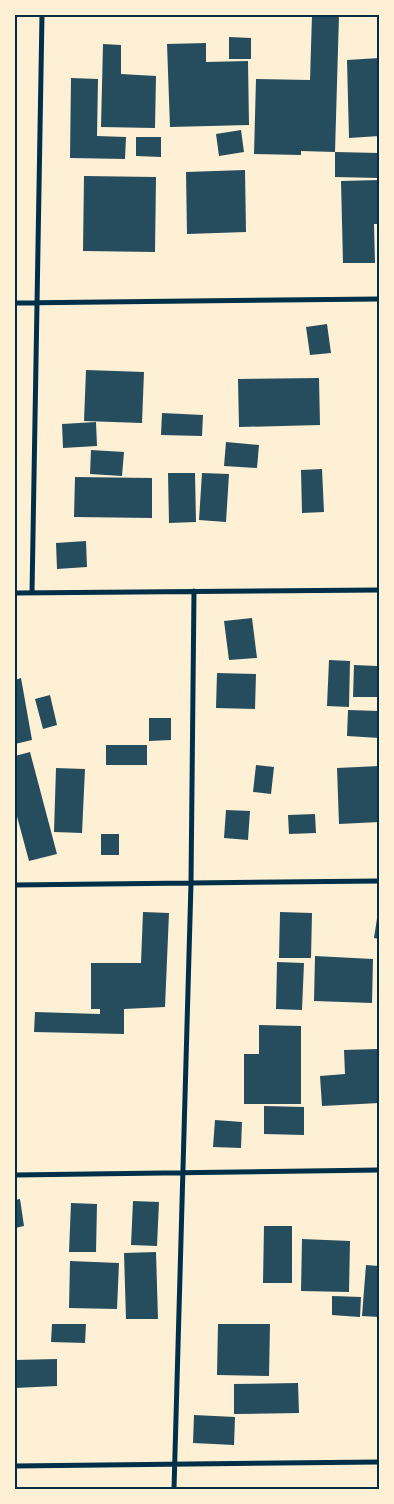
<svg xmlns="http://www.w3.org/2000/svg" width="394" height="1504" viewBox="0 0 394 1504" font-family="Roboto,sans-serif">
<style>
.building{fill:#264d5e}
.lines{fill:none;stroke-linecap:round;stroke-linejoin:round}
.minor{stroke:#003049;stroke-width:5}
.neatline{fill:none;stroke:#003049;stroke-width:2}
</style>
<rect width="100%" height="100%" fill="#fdf0d5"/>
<path class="building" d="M 312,15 L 339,15 L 335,152 L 301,151 L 301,155 L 254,154 L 256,79 L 310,80 Z
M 229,37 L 251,38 L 251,59 L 229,59 Z
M 206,43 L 206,62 L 248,61 L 249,125 L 170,127 L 167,44 Z
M 103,44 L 121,45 L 121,74 L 156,76 L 155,128 L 101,127 Z
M 379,58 L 379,136 L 349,138 L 347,60 Z
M 71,78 L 98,79 L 97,136 L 126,137 L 125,159 L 70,158 Z
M 241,130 L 244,152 L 219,156 L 216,134 Z
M 136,137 L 161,137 L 161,157 L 136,156 Z
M 335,152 L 379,153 L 379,178 L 335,177 Z
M 245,170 L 246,232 L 187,234 L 186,172 Z
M 84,176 L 156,177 L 155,252 L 83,251 Z
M 379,180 L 379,224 L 374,224 L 375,263 L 343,263 L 341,181 Z
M 327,324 L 331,353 L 310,355 L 306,327 Z
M 86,370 L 144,372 L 142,423 L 84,421 Z
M 319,378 L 320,425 L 239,427 L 238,379 Z
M 162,413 L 203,415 L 202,436 L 161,435 Z
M 96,422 L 97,446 L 63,448 L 62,424 Z
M 226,442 L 259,445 L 257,468 L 224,466 Z
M 91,450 L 124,452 L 122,476 L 90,474 Z
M 322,469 L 324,512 L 302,513 L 301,470 Z
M 168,473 L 195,473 L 196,522 L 169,523 Z
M 202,473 L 229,474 L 226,522 L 199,520 Z
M 75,477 L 152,478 L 152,518 L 74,517 Z
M 86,541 L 87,567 L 57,569 L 56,543 Z
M 252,618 L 257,658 L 229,660 L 224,621 Z
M 329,660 L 350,661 L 349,707 L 327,706 Z
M 354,665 L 377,666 L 377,697 L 353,697 Z
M 217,673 L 256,674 L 255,709 L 216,708 Z
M 21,678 L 32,740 L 15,744 L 15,680 Z
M 50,695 L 57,725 L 43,729 L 35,699 Z
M 348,710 L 379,711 L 379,738 L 347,736 Z
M 149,718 L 171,718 L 171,740 L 149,741 Z
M 106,745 L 147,745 L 147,765 L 106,765 Z
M 30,752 L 57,854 L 29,861 L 15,809 L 15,756 Z
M 256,765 L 274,767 L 271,794 L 253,792 Z
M 379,766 L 379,822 L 339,824 L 337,768 Z
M 56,768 L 85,769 L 82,833 L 54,832 Z
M 226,810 L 250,811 L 248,840 L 224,838 Z
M 315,814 L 316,833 L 289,834 L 288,815 Z
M 101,834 L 119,834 L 119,855 L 101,855 Z
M 143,912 L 169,913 L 165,1007 L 124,1009 L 124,1034 L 34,1032 L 35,1012 L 100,1014 L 100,1009 L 91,1009 L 91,963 L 141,963 Z
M 280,912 L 312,913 L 311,958 L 279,958 Z
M 378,912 L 379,912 L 379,939 L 374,938 Z
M 315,956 L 373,959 L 372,1003 L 314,1001 Z
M 277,962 L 304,963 L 302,1010 L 276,1009 Z
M 259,1025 L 301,1026 L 301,1104 L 244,1104 L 244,1054 L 259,1054 Z
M 377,1049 L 379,1103 L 322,1106 L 320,1076 L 345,1074 L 344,1050 Z
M 264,1106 L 304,1107 L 304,1135 L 264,1134 Z
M 215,1120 L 242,1122 L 241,1148 L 213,1147 Z
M 20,1199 L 24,1226 L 15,1228 L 15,1200 Z
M 133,1201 L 159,1202 L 157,1246 L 131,1245 Z
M 71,1203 L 97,1204 L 96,1252 L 69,1252 Z
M 264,1226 L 292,1226 L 292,1283 L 263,1283 Z
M 302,1239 L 350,1241 L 349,1292 L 301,1291 Z
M 156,1252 L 158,1319 L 126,1319 L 124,1253 Z
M 70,1261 L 119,1263 L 117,1309 L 69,1308 Z
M 366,1265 L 379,1266 L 379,1317 L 362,1316 Z
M 332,1296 L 361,1297 L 360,1317 L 332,1315 Z
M 52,1324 L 86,1324 L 85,1343 L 51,1342 Z
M 218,1324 L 270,1324 L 269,1376 L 217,1375 Z
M 57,1359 L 57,1386 L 15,1388 L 15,1360 Z
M 298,1383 L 299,1413 L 234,1414 L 234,1384 Z
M 194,1415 L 235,1417 L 234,1445 L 193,1443 Z"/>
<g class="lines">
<path class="minor" d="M 15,303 L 379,299
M 15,593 L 379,590
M 32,593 L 42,15
M 15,885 L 379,881
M 15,1175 L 379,1170
M 15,1466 L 379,1462
M 174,1489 L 191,883 L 194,591"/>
</g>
<rect width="394" height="1504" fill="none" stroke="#fdf0d5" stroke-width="32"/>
<rect x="16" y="16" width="362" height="1472" class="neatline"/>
</svg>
